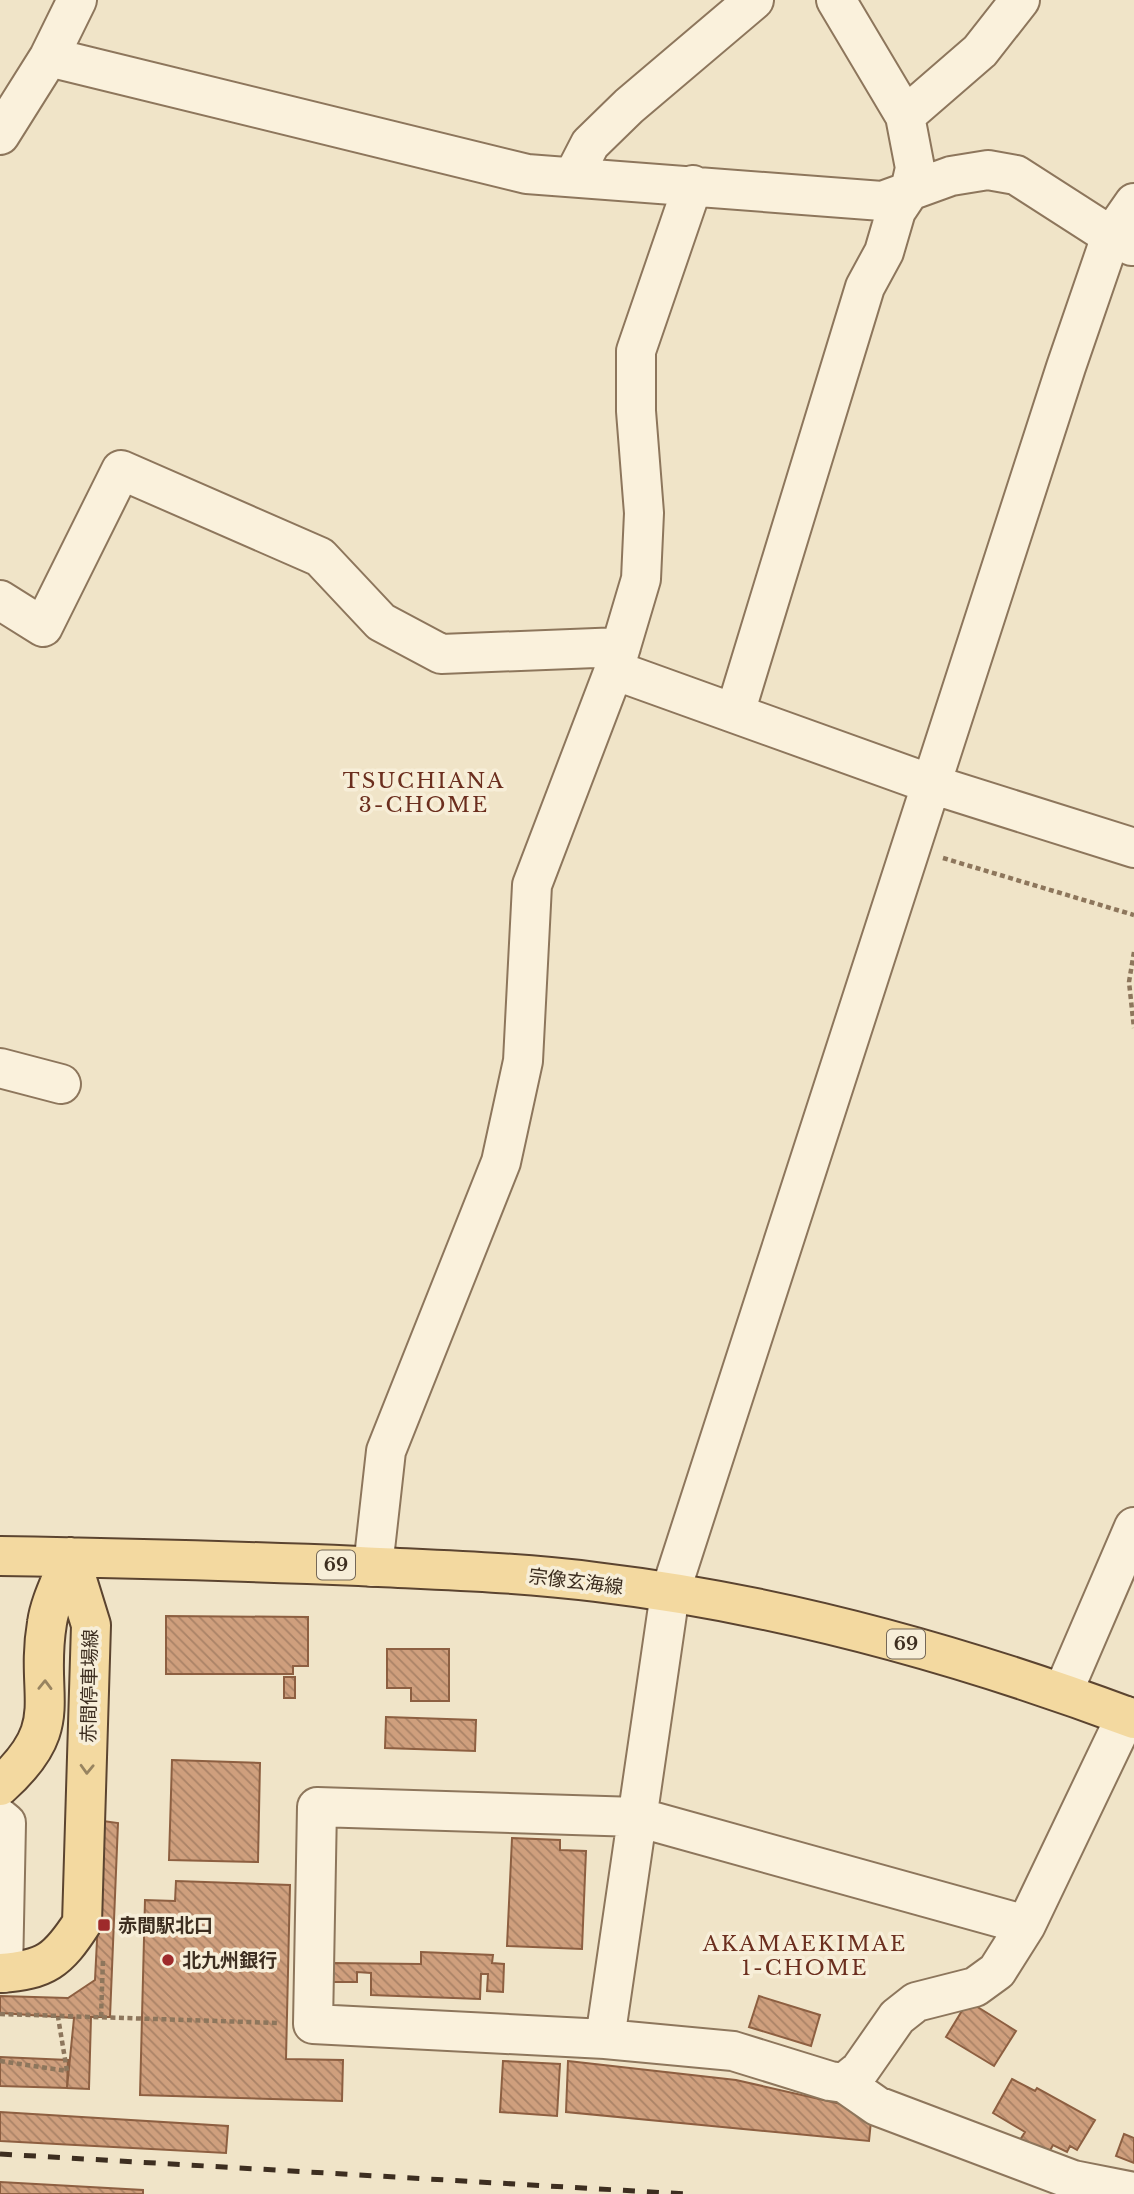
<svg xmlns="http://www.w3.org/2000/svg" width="1134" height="2194" viewBox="0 0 1134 2194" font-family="'Libre Baskerville','Noto Sans JP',serif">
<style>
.building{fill:url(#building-back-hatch);stroke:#8d5f41;stroke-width:2}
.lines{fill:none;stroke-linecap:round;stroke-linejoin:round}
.minor-casing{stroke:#8d765c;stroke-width:42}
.major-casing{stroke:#5b4430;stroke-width:42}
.path{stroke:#8d765c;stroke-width:4.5;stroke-dasharray:5 3.5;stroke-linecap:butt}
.minor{stroke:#faf1dc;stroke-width:38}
.major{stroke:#f3d9a0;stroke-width:38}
.rail{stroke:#3d2e20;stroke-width:5;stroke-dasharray:12 12;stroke-linecap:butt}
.oneway{stroke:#988460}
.poi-dot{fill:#9e2a2b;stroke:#f7eed8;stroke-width:2.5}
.labels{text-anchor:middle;stroke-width:7;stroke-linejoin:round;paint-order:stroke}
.shield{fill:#f7eed8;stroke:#756857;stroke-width:2}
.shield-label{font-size:18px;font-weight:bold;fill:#3d2e20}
.street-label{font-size:19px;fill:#3d2e20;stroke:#f7eed8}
.poi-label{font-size:19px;font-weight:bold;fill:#3d2e20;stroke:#f7eed8;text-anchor:start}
.neighbourhood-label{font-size:21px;letter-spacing:2px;fill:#6b2e1e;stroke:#f7eed8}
</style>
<defs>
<pattern id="building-back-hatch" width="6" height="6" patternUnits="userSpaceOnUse" patternTransform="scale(1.75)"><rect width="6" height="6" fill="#cf9f7d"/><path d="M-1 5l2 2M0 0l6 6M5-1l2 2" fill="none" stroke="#a98266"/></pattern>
</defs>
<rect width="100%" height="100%" fill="#f0e4c8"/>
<path class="building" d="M 166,1616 L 308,1617 L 308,1666 L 293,1666 L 293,1674 L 166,1674 Z
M 387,1649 L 449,1649 L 449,1701 L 411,1701 L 411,1688 L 387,1688 Z
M 284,1677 L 295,1677 L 295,1698 L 284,1698 Z
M 386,1717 L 476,1720 L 475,1751 L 385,1748 Z
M 172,1760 L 260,1763 L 258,1862 L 169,1860 Z
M 103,1821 L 118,1823 L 110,2017 L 91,2017 L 89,2089 L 67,2088 L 74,2018 L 0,2013 L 0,1996 L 68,1998 L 95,1980 Z
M 512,1838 L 560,1840 L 560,1850 L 586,1851 L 582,1949 L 507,1946 Z
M 176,1881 L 290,1885 L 286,2059 L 343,2060 L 342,2101 L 140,2095 L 145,1900 L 175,1901 Z
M 421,1952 L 493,1955 L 492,1963 L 504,1964 L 503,1992 L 487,1991 L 488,1974 L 481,1974 L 480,1999 L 371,1995 L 371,1973 L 357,1972 L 357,1982 L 331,1982 L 332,1963 L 421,1964 Z
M 759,1996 L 820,2015 L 811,2046 L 749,2027 Z
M 968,2001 L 1016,2031 L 994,2066 L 946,2037 Z
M 0,2057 L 68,2060 L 67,2088 L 0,2086 Z
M 503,2061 L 560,2064 L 557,2116 L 500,2112 Z
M 568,2061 L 736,2080 L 872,2111 L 869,2141 L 566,2112 Z
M 1012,2079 L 1035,2091 L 1037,2088 L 1095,2120 L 1077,2150 L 1070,2146 L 1067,2152 L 1053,2145 L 1047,2156 L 1020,2140 L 1025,2132 L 993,2113 Z
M 0,2112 L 228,2126 L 226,2153 L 0,2141 Z
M 1124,2134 L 1134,2138 L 1134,2163 L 1116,2156 Z
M 0,2182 L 143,2190 L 143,2194 L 0,2194 Z"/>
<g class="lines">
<defs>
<path id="minor" d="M 49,57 L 527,174 L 882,201 L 951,176 L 988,170 L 1016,175 L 1111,236 L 1132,246
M 905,116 L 980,51 L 1020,0
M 0,135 L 49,57 L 77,0
M 573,177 L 590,144 L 629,106 L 754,0
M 0,600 L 43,627 L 121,470 L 320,557 L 381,622 L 441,654 L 621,647
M 614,670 L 931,784 L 1134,848
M 735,713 L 865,287 L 884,252 L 896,211 L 910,190 L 915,168 L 905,116 L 836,0
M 0,1068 L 61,1084
M 373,1567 L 386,1451 L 501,1162 L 523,1061 L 532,885 L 614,670 L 641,579 L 644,513 L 636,411 L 636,351 L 693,185
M 1063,1692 L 1134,1527
M 0,1818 L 6,1823 L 3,1973
M 1026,1925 L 637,1817 L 317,1807 L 313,2024 L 605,2039 L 733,2051 L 830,2081 L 844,2083 L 877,2106 L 1073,2180 L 1134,2192
M 605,2039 L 670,1593 L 1066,367 L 1111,236 L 1134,203
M 844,2083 L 860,2070 L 897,2017 L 916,2002 L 975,1987 L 997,1971 L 1026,1925 L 1126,1716"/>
<path id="major" d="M 0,1556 C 120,1558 239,1561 359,1566 C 438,1570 517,1572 596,1582 C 781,1604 960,1654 1134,1719
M 0,1786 C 69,1724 34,1700 47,1623 C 50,1601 63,1578 70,1557
M 0,1973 C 46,1970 58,1960 82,1923 L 91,1625 L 70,1557"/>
</defs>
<use href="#minor" class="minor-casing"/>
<use href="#major" class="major-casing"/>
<path class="path" d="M 943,858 L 1134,915
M 1134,952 L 1129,982 L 1134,1028
M 0,2014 L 279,2023
M 101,2017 L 103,1959
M 0,2061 L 67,2071 L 58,2017"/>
<use href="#minor" class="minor"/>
<use href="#major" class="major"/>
<path class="rail" d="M 0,2154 L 686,2194"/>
</g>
<defs><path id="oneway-chevron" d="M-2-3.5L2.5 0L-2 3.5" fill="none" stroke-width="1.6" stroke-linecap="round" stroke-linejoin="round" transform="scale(1.75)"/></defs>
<g class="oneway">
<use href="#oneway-chevron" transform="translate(45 1685) rotate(-89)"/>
<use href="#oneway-chevron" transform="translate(87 1769) rotate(92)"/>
</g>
<g class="poi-dot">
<rect x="97" y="1918" width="14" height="14" rx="3.5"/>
<circle cx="168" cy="1960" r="7"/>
</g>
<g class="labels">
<g class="shield">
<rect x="317" y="1550.5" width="38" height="29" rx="5"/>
<rect x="887" y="1629.5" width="38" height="29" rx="5"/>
</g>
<g class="shield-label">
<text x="336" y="1571">69</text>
<text x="906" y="1650">69</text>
</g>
<g class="street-label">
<text transform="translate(576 1581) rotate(7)" y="7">宗像玄海線</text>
<text transform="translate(89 1686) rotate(-89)" y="7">赤間停車場線</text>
</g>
<g class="poi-label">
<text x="118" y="1932">赤間駅北口</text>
<text x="182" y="1967">北九州銀行</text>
</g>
<g class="neighbourhood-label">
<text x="424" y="788">TSUCHIANA<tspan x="424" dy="24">3-CHOME</tspan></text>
<text x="805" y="1951">AKAMAEKIMAE<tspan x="805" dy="24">1-CHOME</tspan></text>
</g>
</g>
</svg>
